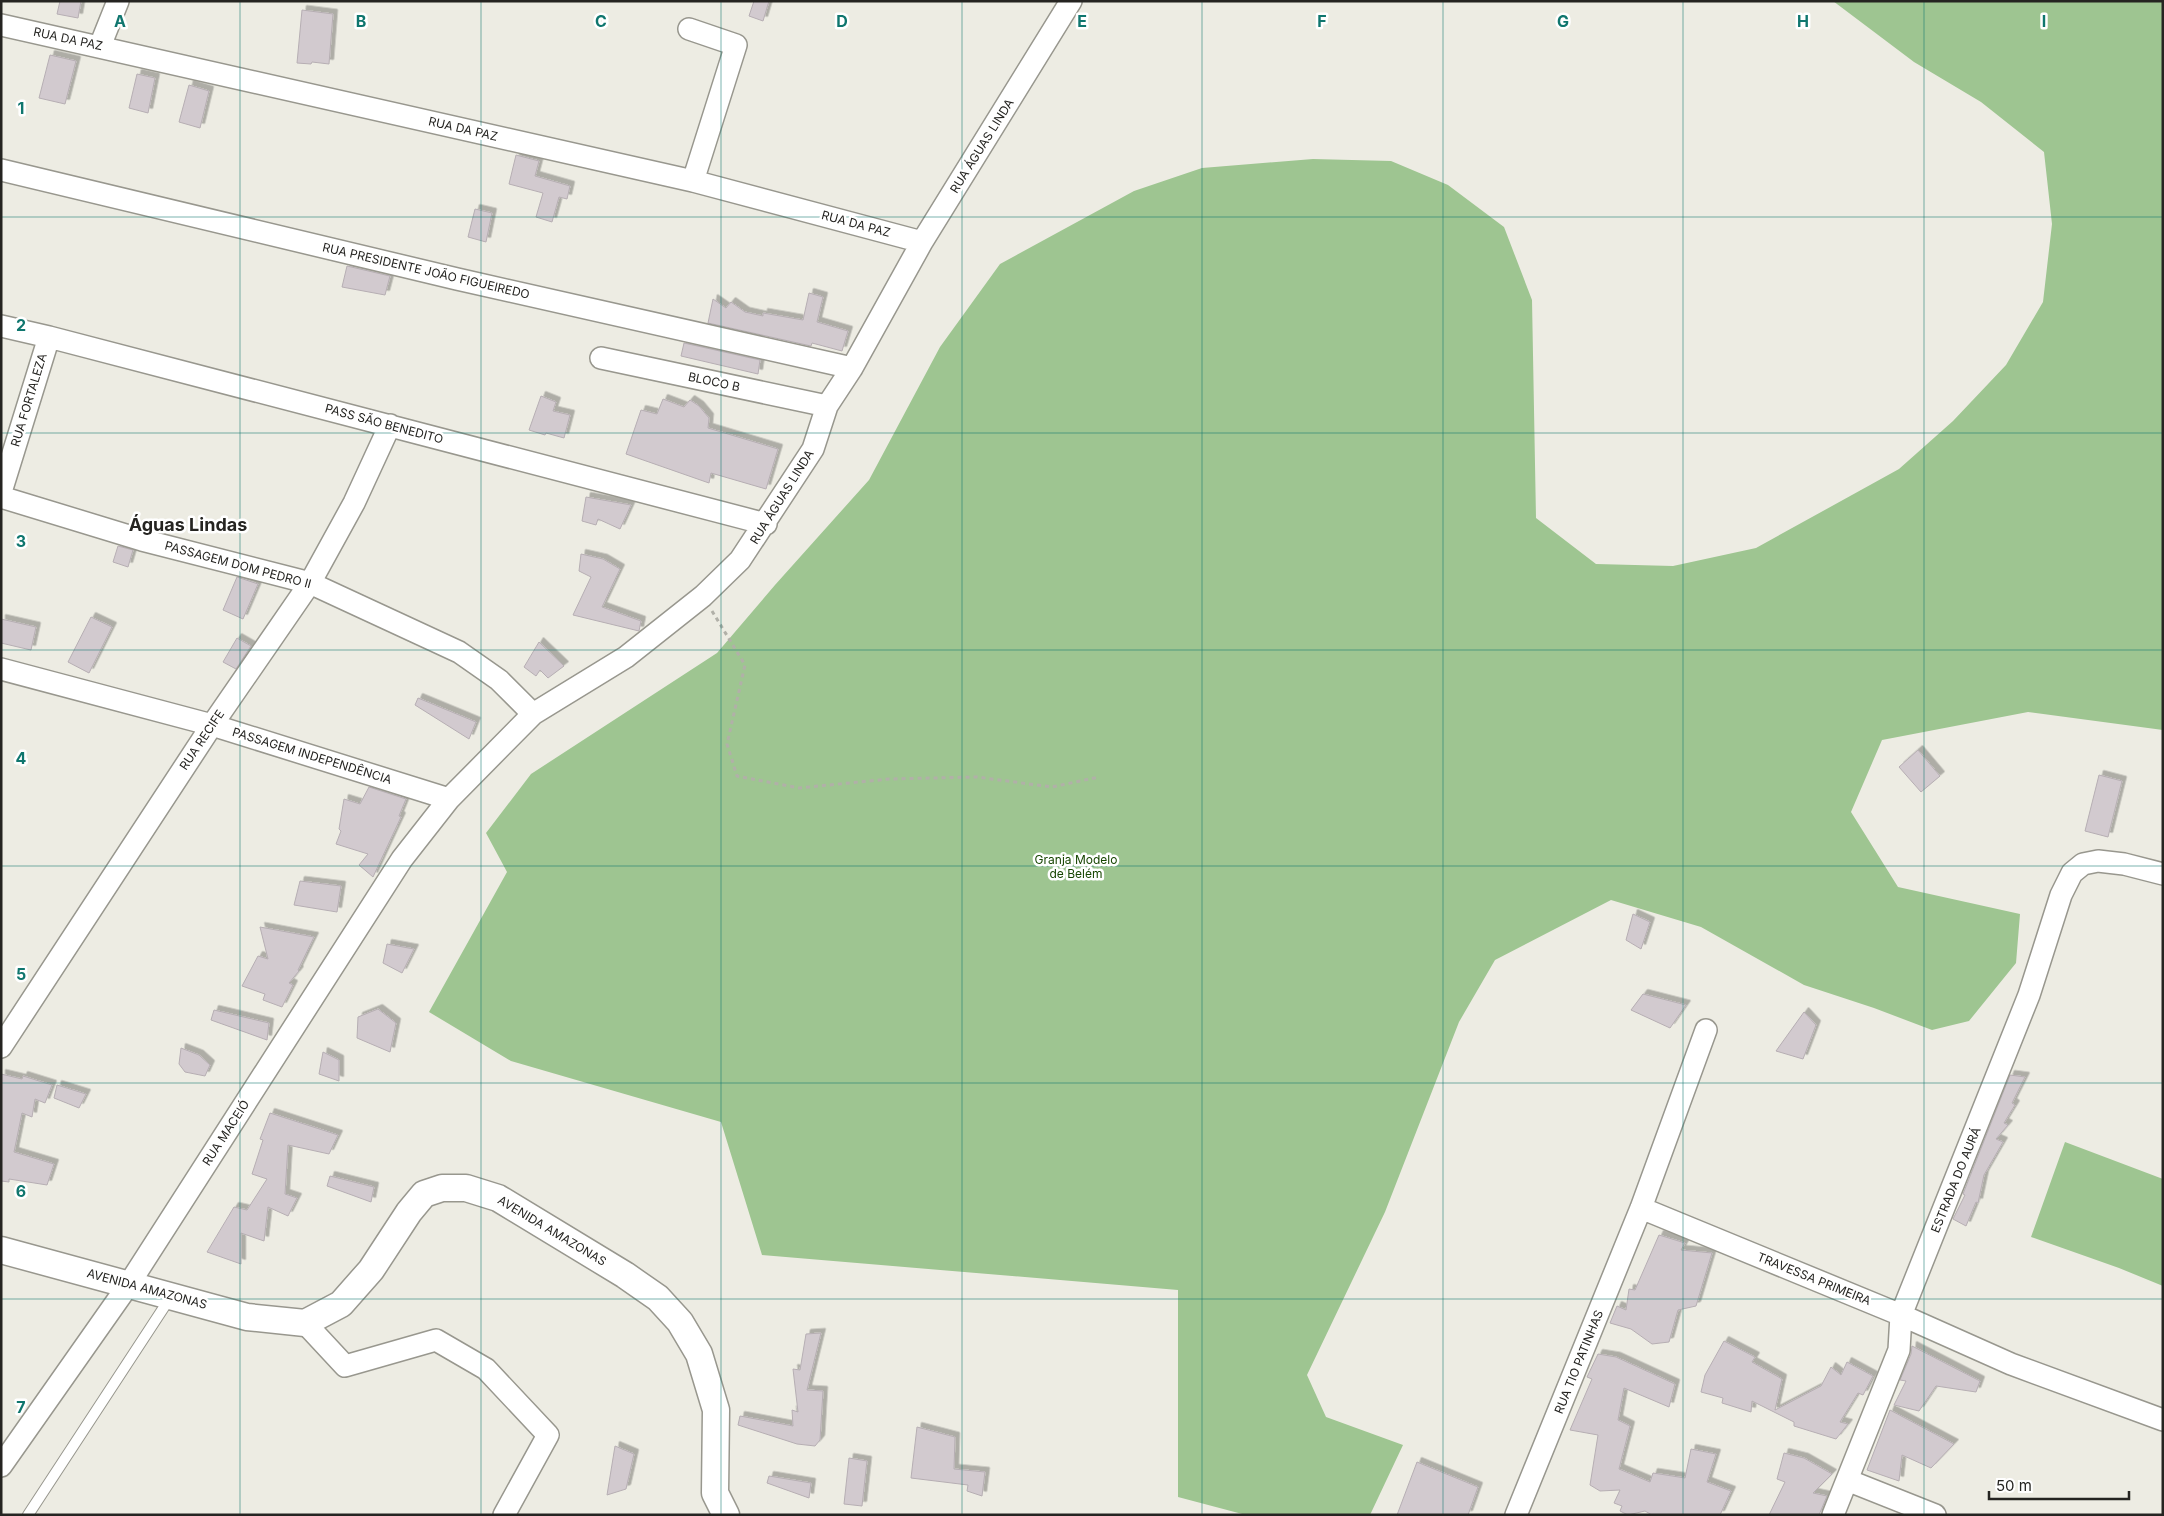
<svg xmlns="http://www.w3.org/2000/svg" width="2164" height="1516" viewBox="0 0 2164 1516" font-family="Inter,sans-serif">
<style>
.green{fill:#9ec591}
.building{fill:#d2cacf;stroke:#b6aeb3;filter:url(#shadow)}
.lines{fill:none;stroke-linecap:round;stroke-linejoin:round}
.service-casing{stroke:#98978e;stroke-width:12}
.minor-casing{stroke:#98978e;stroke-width:24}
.tertiary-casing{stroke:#98978e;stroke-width:29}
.path{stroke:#b1b0a8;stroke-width:3;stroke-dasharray:4 4;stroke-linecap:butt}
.service{stroke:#fff;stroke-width:10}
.minor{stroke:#fff;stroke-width:21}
.tertiary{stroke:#fff;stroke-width:26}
.grid{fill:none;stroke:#0f766e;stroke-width:1;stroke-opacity:0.55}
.labels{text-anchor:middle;stroke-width:5;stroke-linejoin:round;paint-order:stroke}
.street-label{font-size:12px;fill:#252421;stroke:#fff}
.park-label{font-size:12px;fill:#164500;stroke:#fff}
.district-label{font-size:18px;font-weight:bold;fill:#252421;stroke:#fff}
.grid-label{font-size:16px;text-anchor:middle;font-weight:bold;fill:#0f766e;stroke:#fff;stroke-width:5;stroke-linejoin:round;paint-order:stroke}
</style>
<defs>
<filter id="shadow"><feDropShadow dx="4.5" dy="-4.5" stdDeviation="0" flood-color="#0004"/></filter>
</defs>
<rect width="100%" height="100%" fill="#edece3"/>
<path class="green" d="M 1833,1 L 2163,1 L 2163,730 L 2028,712 L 1882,740 L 1851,812 L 1898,887 L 2020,914 L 2016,963 L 1969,1021 L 1932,1030 L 1874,1008 L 1804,985 L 1701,927 L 1611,900 L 1495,960 L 1459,1022 L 1385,1212 L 1307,1375 L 1326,1417 L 1403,1445 L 1370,1515 L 1246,1515 L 1178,1497 L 1178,1290 L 762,1255 L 721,1122 L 511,1061 L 429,1012 L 507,872 L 486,833 L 531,774 L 717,653 L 775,585 L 869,480 L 940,347 L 1000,264 L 1134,191 L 1202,168 L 1313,159 L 1391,161 L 1448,185 L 1504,227 L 1532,300 L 1536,518 L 1596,564 L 1673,566 L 1756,548 L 1899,469 L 1953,421 L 2006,365 L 2043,302 L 2052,224 L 2044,152 L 1981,102 L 1914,62 Z
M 2065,1142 L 2163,1179 L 2163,1286 L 2119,1268 L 2031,1237 Z"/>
<path class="building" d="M 60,1 L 81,1 L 78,18 L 57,14 Z
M 754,1 L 769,1 L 763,21 L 749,16 Z
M 302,10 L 333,14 L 329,64 L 312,62 L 311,64 L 297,63 Z
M 50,55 L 76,61 L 65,104 L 39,98 Z
M 137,74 L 155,78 L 148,113 L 129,108 Z
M 189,85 L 209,91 L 200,128 L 179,122 Z
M 516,155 L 539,161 L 535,176 L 570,186 L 567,199 L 559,197 L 552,222 L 536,217 L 543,193 L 509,184 Z
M 475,209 L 492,213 L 486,242 L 468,237 Z
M 347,266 L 390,276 L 385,295 L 342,287 Z
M 809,293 L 823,297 L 817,322 L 848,331 L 842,351 L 812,343 L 811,346 L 708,323 L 713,299 L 726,308 L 731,302 L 745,312 L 763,316 L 763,313 L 803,320 Z
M 684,343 L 760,360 L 758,374 L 681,356 Z
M 541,396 L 556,402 L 553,411 L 570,415 L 564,438 L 546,433 L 545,435 L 529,430 Z
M 663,399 L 684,407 L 690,400 L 699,406 L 709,418 L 708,428 L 778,449 L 766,489 L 711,473 L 709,483 L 626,454 L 641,410 L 657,414 Z
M 586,497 L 631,505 L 620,529 L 598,519 L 596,525 L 582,521 Z
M 118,546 L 133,550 L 128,567 L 113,562 Z
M 581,554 L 603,559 L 620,569 L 602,607 L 641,621 L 639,631 L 573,615 L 591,577 L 579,571 Z
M 237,577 L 258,584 L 243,619 L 223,610 Z
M 91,617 L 112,627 L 89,673 L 68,662 Z
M 1,619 L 36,627 L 31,650 L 1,643 Z
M 237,638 L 251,646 L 236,669 L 223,662 Z
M 539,642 L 564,666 L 548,678 L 540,670 L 536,676 L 524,667 Z
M 418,698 L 476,722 L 469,739 L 415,705 Z
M 1918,750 L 1940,776 L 1921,792 L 1899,767 Z
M 2099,775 L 2122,781 L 2108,837 L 2085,831 Z
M 369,787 L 406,799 L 399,816 L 401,817 L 373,877 L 359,865 L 368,854 L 336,844 L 341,831 L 339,829 L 344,799 L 360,804 Z
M 300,881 L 341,886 L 337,912 L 294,905 Z
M 1633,914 L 1650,922 L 1641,949 L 1626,940 Z
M 260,927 L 314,937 L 298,970 L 299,971 L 289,983 L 293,985 L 282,1007 L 263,1000 L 265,994 L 242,986 L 258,956 L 268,959 Z
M 387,944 L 414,949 L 402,973 L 383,963 Z
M 1643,994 L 1686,1005 L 1670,1028 L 1631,1010 Z
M 378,1009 L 396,1023 L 390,1052 L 357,1038 L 358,1017 Z
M 214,1010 L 269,1023 L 267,1040 L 211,1020 Z
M 1804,1012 L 1816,1025 L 1803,1059 L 1776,1051 Z
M 181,1048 L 199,1055 L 210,1065 L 205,1076 L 185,1072 L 179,1064 Z
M 323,1052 L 339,1060 L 339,1081 L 319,1074 Z
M 1,1074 L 22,1079 L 23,1076 L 52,1085 L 45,1103 L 35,1099 L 32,1117 L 22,1113 L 14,1152 L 54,1164 L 47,1185 L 9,1179 L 9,1182 L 1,1181 Z
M 2010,1075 L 2025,1077 L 2012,1103 L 2015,1105 L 2004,1123 L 2008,1125 L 1996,1139 L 2003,1142 L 1984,1175 L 1978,1203 L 1976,1202 L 1966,1226 L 1953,1219 L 1965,1195 L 1963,1194 Z
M 57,1085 L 86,1094 L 79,1108 L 54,1098 Z
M 270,1113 L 338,1135 L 329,1154 L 288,1145 L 285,1194 L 297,1198 L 288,1216 L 268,1207 L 264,1241 L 241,1233 L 241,1264 L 207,1252 L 234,1207 L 247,1210 L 267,1179 L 252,1174 L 263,1140 L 260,1139 Z
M 330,1176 L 374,1187 L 371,1202 L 327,1186 Z
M 1659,1235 L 1685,1243 L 1681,1250 L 1712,1253 L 1696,1306 L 1678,1310 L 1669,1342 L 1652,1344 L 1631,1329 L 1610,1323 L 1617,1306 L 1626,1310 L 1629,1289 L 1635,1290 Z
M 821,1333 L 807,1390 L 823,1391 L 820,1440 L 815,1446 L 797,1444 L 738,1425 L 740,1416 L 793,1426 L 792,1410 L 798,1412 L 793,1369 L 800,1370 L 806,1334 Z
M 1724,1341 L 1755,1357 L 1752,1362 L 1782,1379 L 1775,1410 L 1821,1386 L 1831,1367 L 1841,1375 L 1847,1362 L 1873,1376 L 1863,1395 L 1858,1393 L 1840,1422 L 1848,1424 L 1836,1439 L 1794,1426 L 1794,1422 L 1752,1401 L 1751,1412 L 1722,1403 L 1723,1398 L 1701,1392 L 1705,1375 Z
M 1912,1346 L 1980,1381 L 1976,1392 L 1936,1386 L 1919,1411 L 1894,1405 L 1906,1381 L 1900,1380 L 1911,1354 Z
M 1598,1354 L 1616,1357 L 1675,1384 L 1669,1407 L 1624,1388 L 1618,1420 L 1630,1426 L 1619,1469 L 1650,1482 L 1653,1473 L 1685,1478 L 1691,1449 L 1716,1454 L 1707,1482 L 1731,1491 L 1720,1515 L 1652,1515 L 1645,1511 L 1628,1515 L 1620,1511 L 1622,1506 L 1614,1503 L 1620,1490 L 1600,1491 L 1590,1485 L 1598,1435 L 1570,1430 L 1592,1379 L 1587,1377 Z
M 1890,1410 L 1905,1418 L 1954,1444 L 1931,1468 L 1902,1455 L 1899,1481 L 1867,1470 Z
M 917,1427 L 955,1437 L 954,1469 L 985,1472 L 982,1496 L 967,1491 L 968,1485 L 911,1478 Z
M 615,1446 L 634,1454 L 626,1489 L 607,1495 Z
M 1784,1453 L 1804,1458 L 1832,1474 L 1813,1493 L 1827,1496 L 1819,1515 L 1769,1515 L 1785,1482 L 1777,1479 Z
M 849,1458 L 867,1461 L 862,1506 L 844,1504 Z
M 1417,1462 L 1478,1487 L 1468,1515 L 1397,1515 Z
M 769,1476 L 811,1483 L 809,1498 L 767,1483 Z"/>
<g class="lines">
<defs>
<path id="service" d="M 28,1515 L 170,1298"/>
<path id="minor" d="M 1,25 L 693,181 L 922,242
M 689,29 L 736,45 L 693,181
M 100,46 L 118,1
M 1,170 L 457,279 L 852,368
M 1,326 L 49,337 L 766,524
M 601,358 L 827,406
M 1,492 L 49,337
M 1,497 L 142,540 L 310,583 L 459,652 L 499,680 L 533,714
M 1,669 L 212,725 L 449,799
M 1,1047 L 212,725 L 310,583 L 354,503 L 390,425
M 1641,1208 L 1901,1315 L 2011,1364 L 2163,1420
M 305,1323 L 345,1366 L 436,1340 L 486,1369 L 548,1435 L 504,1515
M 1,1466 L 129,1284 L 402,859 L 449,799 L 533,714 L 626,657 L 703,596 L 740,560 L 813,449 L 827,406 L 852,368 L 922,242 L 1071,1
M 1847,1480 L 1935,1515
M 1516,1515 L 1641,1208 L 1706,1030
M 1833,1515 L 1899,1350 L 1901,1315 L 2029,995 L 2061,895 L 2072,873 L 2083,864 L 2098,861 L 2124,864 L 2163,874"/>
<path id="tertiary" d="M 1,1250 L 247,1317 L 305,1323 L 341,1304 L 371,1270 L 409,1212 L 424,1194 L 442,1188 L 466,1188 L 498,1198 L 625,1275 L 658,1298 L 680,1322 L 699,1354 L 716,1410 L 715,1493 L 726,1515"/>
</defs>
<use href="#service" class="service-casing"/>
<use href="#minor" class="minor-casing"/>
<use href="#tertiary" class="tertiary-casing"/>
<path class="path" d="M 712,611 L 745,665 L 727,744 L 737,776 L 799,788 L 889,779 L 977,777 L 1052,787 L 1099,777"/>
<use href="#service" class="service"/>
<use href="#minor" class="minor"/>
<use href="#tertiary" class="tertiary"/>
</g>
<path class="grid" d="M 240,1 L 240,1515M 481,1 L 481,1515M 721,1 L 721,1515M 962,1 L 962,1515M 1202,1 L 1202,1515M 1443,1 L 1443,1515M 1683,1 L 1683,1515M 1924,1 L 1924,1515M 1,217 L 2163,217M 1,433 L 2163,433M 1,650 L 2163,650M 1,866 L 2163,866M 1,1083 L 2163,1083M 1,1299 L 2163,1299"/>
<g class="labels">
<g class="street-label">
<text transform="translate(68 39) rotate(12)" y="4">RUA DA PAZ</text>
<text transform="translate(463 129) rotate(13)" y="4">RUA DA PAZ</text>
<text transform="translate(982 146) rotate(-58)" y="4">RUA ÁGUAS LINDA</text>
<text transform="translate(856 224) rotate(15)" y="4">RUA DA PAZ</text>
<text transform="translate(426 271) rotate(13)" y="4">RUA PRESIDENTE JOÃO FIGUEIREDO</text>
<text transform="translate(714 382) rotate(12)" y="4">BLOCO B</text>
<text transform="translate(29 400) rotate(-73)" y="4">RUA FORTALEZA</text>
<text transform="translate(384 424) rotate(15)" y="4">PASS SÃO BENEDITO</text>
<text transform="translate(782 497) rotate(-58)" y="4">RUA ÁGUAS LINDA</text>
<text transform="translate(238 565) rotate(15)" y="4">PASSAGEM DOM PEDRO II</text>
<text transform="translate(202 740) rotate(-56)" y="4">RUA RECIFE</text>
<text transform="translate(312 756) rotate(17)" y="4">PASSAGEM INDEPENDÊNCIA</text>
<text transform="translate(226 1133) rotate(-57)" y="4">RUA MACEIÓ</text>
<text transform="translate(1956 1180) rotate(-68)" y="4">ESTRADA DO AURÁ</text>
<text transform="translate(552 1231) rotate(31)" y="4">AVENIDA AMAZONAS</text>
<text transform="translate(1814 1279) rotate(22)" y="4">TRAVESSA PRIMEIRA</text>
<text transform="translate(147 1289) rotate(15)" y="4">AVENIDA AMAZONAS</text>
<text transform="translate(1579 1362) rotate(-68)" y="4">RUA TIO PATINHAS</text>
</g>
<g class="park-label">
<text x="1076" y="864">Granja Modelo<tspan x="1076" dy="14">de Belém</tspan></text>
</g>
<g class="district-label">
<text x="188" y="531">Águas Lindas</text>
</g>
</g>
<g class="grid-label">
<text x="120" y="27">A</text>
<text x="361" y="27">B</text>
<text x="601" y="27">C</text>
<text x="842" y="27">D</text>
<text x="1082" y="27">E</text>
<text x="1322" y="27">F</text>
<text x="1563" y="27">G</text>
<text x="1803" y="27">H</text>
<text x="2044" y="27">I</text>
<text x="21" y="114">1</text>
<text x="21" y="331">2</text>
<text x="21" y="547">3</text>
<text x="21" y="764">4</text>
<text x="21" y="980">5</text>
<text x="21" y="1197">6</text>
<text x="21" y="1413">7</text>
</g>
<rect width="2164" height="1516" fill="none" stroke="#252421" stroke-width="5"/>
<path d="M1989 1491v8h140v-8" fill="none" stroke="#252421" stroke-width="2.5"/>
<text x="1996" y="1491" font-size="15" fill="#252421" stroke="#ffffff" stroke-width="4" paint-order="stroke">50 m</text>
</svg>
